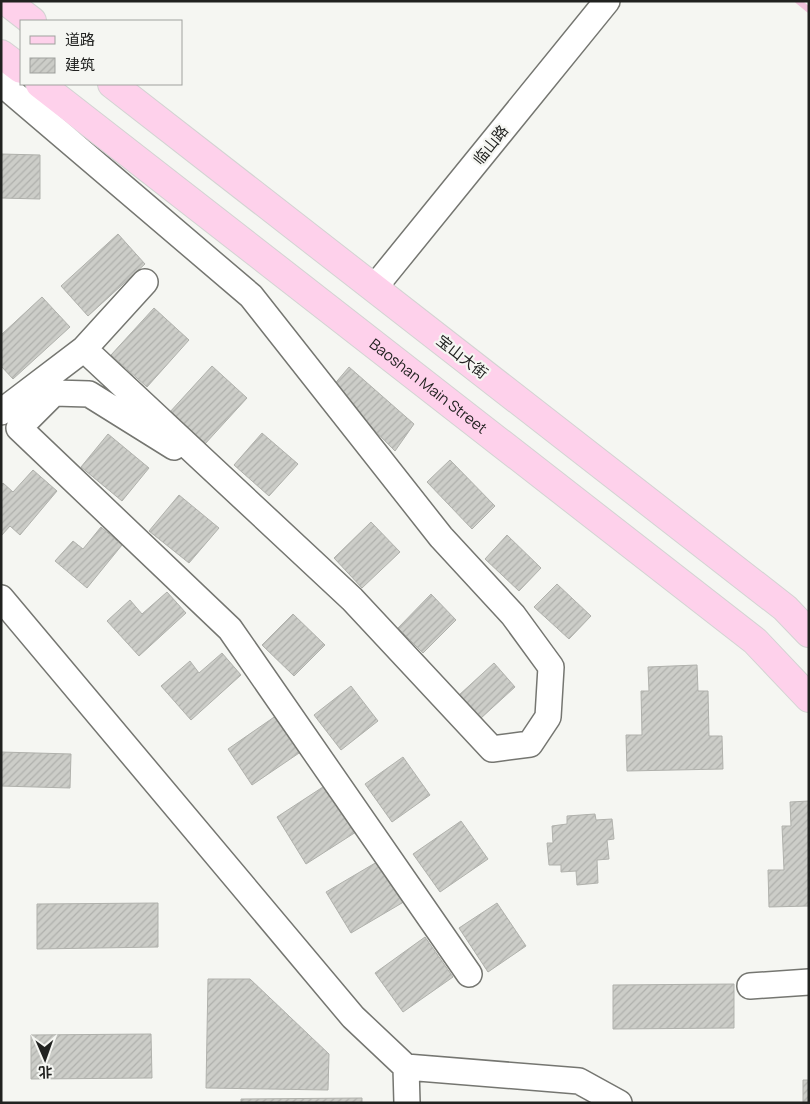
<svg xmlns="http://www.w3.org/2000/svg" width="810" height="1104" viewBox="0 0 810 1104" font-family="Manrope,'Noto Sans SC',sans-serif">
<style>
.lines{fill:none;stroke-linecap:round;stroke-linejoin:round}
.stream{stroke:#f1c2dc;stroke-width:6}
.building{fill:url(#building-hatch);stroke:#b0b1ac}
.minor-casing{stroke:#757671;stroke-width:28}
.primary-casing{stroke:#d3d3d2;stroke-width:30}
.minor{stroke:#fff;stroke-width:25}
.primary{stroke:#fed1eb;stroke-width:28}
.labels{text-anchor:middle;stroke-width:4.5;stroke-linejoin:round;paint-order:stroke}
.street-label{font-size:15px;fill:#212220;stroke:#f5f6f2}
</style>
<defs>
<pattern id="building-hatch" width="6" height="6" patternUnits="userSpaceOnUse" patternTransform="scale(1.25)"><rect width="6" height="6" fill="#cccdc8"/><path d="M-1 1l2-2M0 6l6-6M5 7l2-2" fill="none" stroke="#afb0ac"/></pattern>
</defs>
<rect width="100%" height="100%" fill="#f5f6f2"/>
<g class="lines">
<path class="stream" d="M 798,1 L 809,10"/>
</g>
<path class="building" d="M 1,154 L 40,155 L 40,199 L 1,198 Z
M 118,234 L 145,264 L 88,316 L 61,286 Z
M 42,297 L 70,327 L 13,379 L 1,366 L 1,335 Z
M 154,308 L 189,340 L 147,387 L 111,355 Z
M 212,366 L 247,398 L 204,445 L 169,413 Z
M 349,367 L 414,424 L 395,451 L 332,387 Z
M 262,433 L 298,464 L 269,496 L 234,465 Z
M 108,434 L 149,468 L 122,501 L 81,467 Z
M 450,460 L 495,506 L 472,529 L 427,482 Z
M 33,470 L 57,491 L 20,535 L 10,526 L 1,536 L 1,485 L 3,483 L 13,492 Z
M 179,495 L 219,528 L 189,563 L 149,531 Z
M 371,522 L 400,552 L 362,588 L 334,558 Z
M 101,527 L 122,545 L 87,588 L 55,561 L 73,541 L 83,549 Z
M 507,535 L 541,568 L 519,591 L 485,559 Z
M 557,584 L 591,616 L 569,639 L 534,607 Z
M 167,592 L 186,613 L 139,656 L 107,621 L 130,600 L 142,614 Z
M 431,594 L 456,620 L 423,653 L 398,628 Z
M 293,614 L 325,645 L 294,676 L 262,645 Z
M 222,653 L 241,675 L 191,720 L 161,686 L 190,661 L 199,673 Z
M 494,663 L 515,687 L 480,719 L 458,696 Z
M 697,665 L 698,691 L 708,691 L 709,736 L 722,736 L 723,769 L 627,771 L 626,735 L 642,735 L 641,691 L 649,691 L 648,667 Z
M 351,686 L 378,721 L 341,750 L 314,715 Z
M 280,713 L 305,749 L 252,785 L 228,749 Z
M 1,752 L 71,754 L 70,788 L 1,786 Z
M 403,757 L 430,795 L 392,822 L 365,784 Z
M 326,785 L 356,832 L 306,864 L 277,817 Z
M 809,801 L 809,906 L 769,907 L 768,870 L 784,870 L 782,826 L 791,826 L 790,802 Z
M 595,814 L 596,820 L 612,819 L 614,839 L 607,840 L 609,859 L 597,860 L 598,883 L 577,885 L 576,871 L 561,872 L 561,865 L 549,865 L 547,843 L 553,843 L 552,826 L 567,824 L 567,816 Z
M 461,821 L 488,859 L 440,892 L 413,854 Z
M 382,859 L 407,900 L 351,933 L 326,892 Z
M 158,903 L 158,947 L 37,949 L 37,904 Z
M 497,903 L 526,946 L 488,972 L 459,928 Z
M 425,937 L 453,977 L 403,1012 L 375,973 Z
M 208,979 L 250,979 L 329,1054 L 328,1090 L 206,1088 Z
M 734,984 L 734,1028 L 613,1029 L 613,985 Z
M 151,1034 L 152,1078 L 31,1079 L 31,1035 Z
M 803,1080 L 809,1080 L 809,1103 L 803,1103 Z
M 362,1098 L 362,1103 L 241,1103 L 241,1099 Z"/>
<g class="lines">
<defs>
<path id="minor" d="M 1,83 L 251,296 L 441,537 L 513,615 L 551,667 L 548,717 L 530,744 L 492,749 L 352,599 L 84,349 L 1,412
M 374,288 L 607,1
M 84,349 L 145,282
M 174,447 L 89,394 L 54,393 L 19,428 L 230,629 L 469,974
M 1,598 L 353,1017 L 406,1067 L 579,1081 L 619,1103
M 750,986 L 809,982
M 406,1067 L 407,1103"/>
<g id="primary">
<path d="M 6,1 L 32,21"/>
<path d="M 1,54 L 21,69"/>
<path id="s1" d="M 40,84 L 755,641 L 809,698"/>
<path d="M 112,84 L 785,608 L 809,633"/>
</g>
</defs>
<use href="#minor" class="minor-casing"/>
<use href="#primary" class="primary-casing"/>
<use href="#minor" class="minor"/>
<use href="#primary" class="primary"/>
</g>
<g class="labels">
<g class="street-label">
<text transform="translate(491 145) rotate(-51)" y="5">临山路</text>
<text transform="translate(462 357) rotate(38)" y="5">宝山大街</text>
<text dy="5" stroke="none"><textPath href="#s1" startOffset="492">Baoshan Main Street</textPath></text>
</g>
</g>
<rect width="810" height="1104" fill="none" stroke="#212220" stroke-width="5"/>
<rect x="20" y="20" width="162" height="65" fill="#f5f6f2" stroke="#a0a19e"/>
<rect x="30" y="36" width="25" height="8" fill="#fed1eb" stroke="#a0a19e"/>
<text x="65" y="45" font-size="15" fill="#212220">道路</text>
<rect x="30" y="58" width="25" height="15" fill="url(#building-hatch)" stroke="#a0a19e"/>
<text x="65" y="70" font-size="15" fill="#212220">建筑</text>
<g transform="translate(45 1059) rotate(178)" stroke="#f5f6f2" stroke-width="4" paint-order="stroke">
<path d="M0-4L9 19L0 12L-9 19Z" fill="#212220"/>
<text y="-8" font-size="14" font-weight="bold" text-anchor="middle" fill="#212220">北</text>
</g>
</svg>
